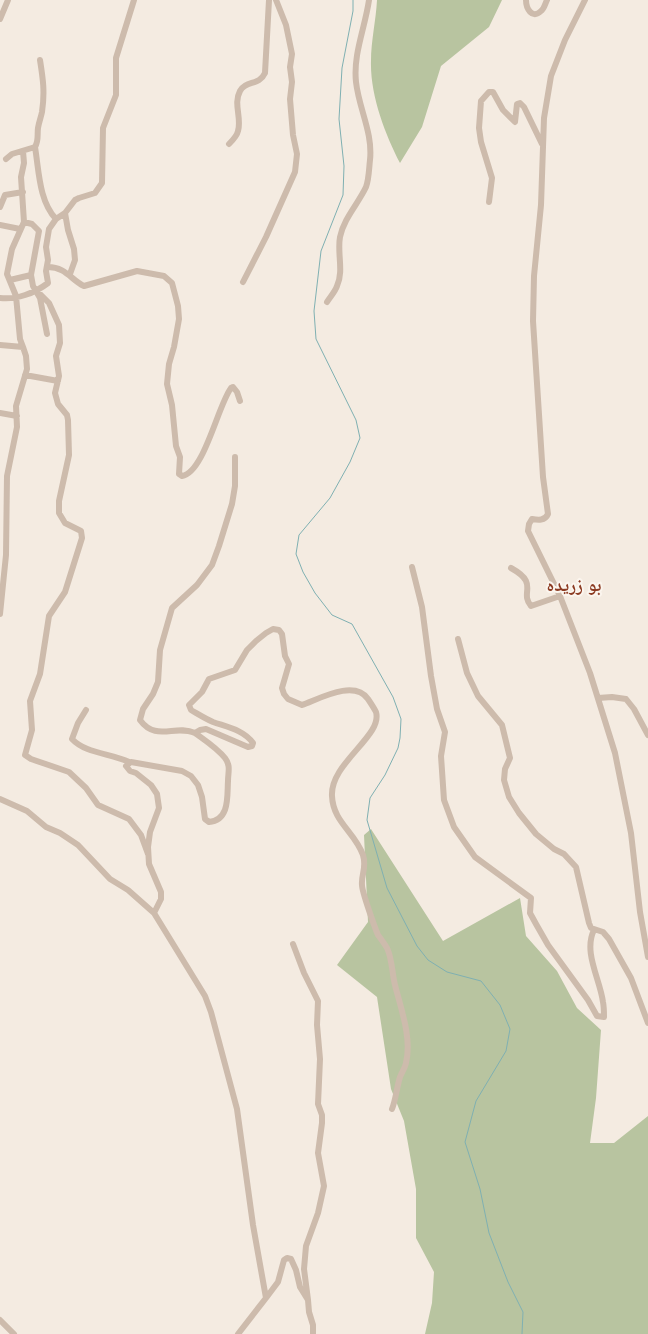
<svg xmlns="http://www.w3.org/2000/svg" width="648" height="1334" viewBox="0 0 648 1334" font-family="Mulish,'Noto Naskh Arabic',sans-serif">
<style>
.green{fill:#b8c4a0}
.lines{fill:none;stroke-linecap:round;stroke-linejoin:round}
.stream{stroke:#7fb0b2;stroke-width:1}
.minor{stroke:#cdbbac;stroke-width:6}
.labels{text-anchor:middle;stroke-width:4;stroke-linejoin:round;paint-order:stroke}
.quarter-label{font-size:18px;font-weight:bold;fill:#8c3b22;stroke:#fbf5ee}
</style>
<rect width="100%" height="100%" fill="#f4ebe1"/>
<path class="green" d="M 377,0 L 502,0 L 489,27 L 441,66 L 422,127 L 400,163 C 385,134 370,95 371,61 C 371,41 376,20 377,0 Z
M 371,829 L 443,941 L 520,898 L 526,936 L 557,971 L 577,1008 L 601,1030 L 596,1098 L 590,1143 L 614,1143 L 648,1116 L 648,1334 L 425,1334 L 432,1303 L 434,1272 L 416,1238 L 416,1189 L 404,1121 L 391,1089 L 377,997 L 337,965 L 368,922 L 364,835 Z"/>
<g class="lines">
<path class="stream" d="M 353,0 L 353,11 L 342,68 L 339,119 L 344,166 L 343,195 L 321,251 L 314,311 L 316,339 L 356,420 L 360,438 L 350,462 L 330,498 L 299,535 L 296,554 L 303,572 L 315,593 L 332,615 L 352,624 L 393,697 L 401,719 L 400,738 L 398,748 L 385,775 L 370,798 L 367,820 L 387,888 L 417,946 L 428,960 L 447,972 L 481,981 L 500,1005 L 510,1029 L 506,1051 L 476,1101 L 465,1142 L 480,1189 L 489,1233 L 508,1282 L 523,1312 L 522,1334"/>
<path class="minor" d="M 526,0 C 526,8 532,20 541,11 C 544,9 545,4 547,0
M 585,0 L 565,40 L 551,76 L 544,118 L 541,205 L 534,276 L 533,321 L 543,477 L 548,514 C 545,521 538,520 532,519 L 529,524 L 528,531 L 560,596 L 590,673 L 615,753 L 631,833 L 640,912 L 648,957
M 0,19 L 8,0
M 229,144 C 233,140 237,136 238,131 C 242,118 233,104 240,91 C 246,80 259,86 265,73 L 269,0
M 35,147 C 39,171 39,201 56,219
M 6,159 L 12,154 L 35,147 C 39,140 37,135 38,128 C 39,122 41,117 42,112 C 45,92 43,79 40,60
M 489,202 L 492,178 L 481,142 L 479,128 L 481,101 L 489,92 L 493,92 L 503,110 L 515,122 L 517,104 L 520,103 L 524,107 L 542,144
M 0,207 L 5,195 L 23,192
M 65,213 L 68,230 L 74,249 L 75,260 L 70,274
M 24,222 L 32,224 L 39,231 L 31,275 L 33,286 L 40,298 L 47,334
M 0,225 L 20,229
M 48,267 C 66,267 71,280 84,286 L 137,271 L 164,276 L 172,283 L 178,306 L 179,319 L 174,347 L 169,364 L 167,384 L 172,405 L 176,446 L 180,457 L 179,474 L 182,476 C 204,473 218,405 231,388 L 233,387 L 237,392 L 240,401
M 10,280 L 31,275
M 243,282 L 266,237 L 295,172 L 297,154 L 293,135 L 290,99 L 292,82 L 290,67 L 292,54 L 286,25 L 276,0
M 37,291 L 49,303 L 59,325 L 60,343 L 56,356 L 59,376 L 55,393 L 58,404 L 67,415 L 68,420 L 69,455 L 59,501 L 59,513 L 65,523 L 81,531 L 82,538 L 65,592 L 49,616 L 40,674 L 30,701 L 32,730 L 25,755 L 31,759 L 69,772 L 86,788 L 98,805 L 129,819 L 141,835 L 148,854
M 0,298 C 16,300 35,293 48,283 L 46,271 L 48,260 L 46,247 L 49,229 L 56,219 L 65,213 L 75,200 L 79,198 L 95,193 L 102,183 L 103,128 L 116,95 L 116,58 L 134,0
M 327,302 C 330,297 335,292 337,286 C 344,271 337,253 340,237 C 344,218 358,204 366,187 C 369,179 369,168 370,160 C 373,133 359,109 356,82 C 353,54 365,28 369,0
M 0,345 L 23,347 L 26,356 L 27,369 L 16,406 L 17,427 L 7,476 L 6,555 L 0,614
M 23,347 L 20,339 L 16,296 L 7,274 L 12,249 L 24,222 L 21,177 L 24,163 L 23,151
M 25,375 L 58,381
M 0,413 L 17,416
M 235,457 L 235,486 L 232,504 L 219,546 L 212,565 L 197,585 L 172,608 L 160,650 L 158,682 L 153,694 L 143,709 L 140,720 C 156,742 175,724 195,733 L 200,730 L 206,729 L 248,747 L 252,746 L 253,743 C 244,730 227,727 213,722 C 206,719 198,714 191,710 L 189,705 L 202,692 L 209,679 L 235,670 L 247,650 L 256,641 L 266,633 L 273,629 L 279,630 L 282,634 L 285,656 L 289,664 L 282,688 L 284,694 L 288,699 L 302,705 C 319,699 354,679 368,699 C 370,702 374,708 376,712 C 383,736 330,763 332,796 C 333,822 355,832 363,855 C 367,868 361,874 362,885 C 362,892 375,928 378,935 C 381,939 384,943 387,948 C 392,958 392,973 395,985 C 401,1009 412,1038 406,1063 C 405,1068 402,1072 400,1077 C 397,1086 396,1099 392,1109
M 412,567 L 422,607 L 431,676 L 437,709 L 445,732 L 441,756 L 444,800 L 454,827 L 475,857 L 531,898 L 530,913 L 536,924 L 548,945 L 588,1000 L 597,1016 L 604,1017 C 604,1012 604,1007 603,1002 C 600,979 583,952 594,930
M 511,568 C 540,584 519,592 531,606 L 560,596
M 458,639 L 467,673 L 478,696 L 502,725 L 510,758 L 505,769 L 504,780 L 509,797 L 519,813 L 536,834 L 554,849 L 564,854 L 576,867 L 589,923 L 591,928 L 603,932 L 609,939 L 631,978 L 648,1023
M 598,698 L 612,697 L 626,699 L 634,709 L 648,735
M 86,710 L 78,723 L 72,739 C 86,754 111,753 129,762
M 0,799 L 27,811 L 46,827 L 60,833 L 78,845 L 110,879 L 128,890 L 154,913 L 205,996 L 211,1012 L 237,1109 L 253,1225 L 266,1298 L 238,1334
M 154,913 L 161,899 L 161,892 L 149,864 L 148,847 L 150,832 L 159,808 L 157,794 L 151,785 L 136,773 L 130,771 L 126,766 L 131,762 L 182,771 L 191,776 L 198,785 L 202,797 L 205,819 L 209,822 C 230,820 227,796 228,781 C 228,772 231,766 225,758 C 217,748 206,741 195,733
M 293,944 L 304,973 L 318,1001 L 317,1025 L 320,1059 L 318,1104 L 322,1115 L 322,1123 L 318,1153 L 324,1186 L 318,1213 L 306,1246 L 304,1269 L 308,1300
M 266,1298 L 278,1282 L 284,1260 L 287,1258 L 291,1259 L 296,1270 L 300,1287 L 308,1300 L 309,1312 L 313,1325 L 313,1334
M 0,1320 L 14,1334"/>
</g>
<g class="labels">
<g class="quarter-label">
<text x="574" y="591">بو زريده</text>
</g>
</g>
</svg>
